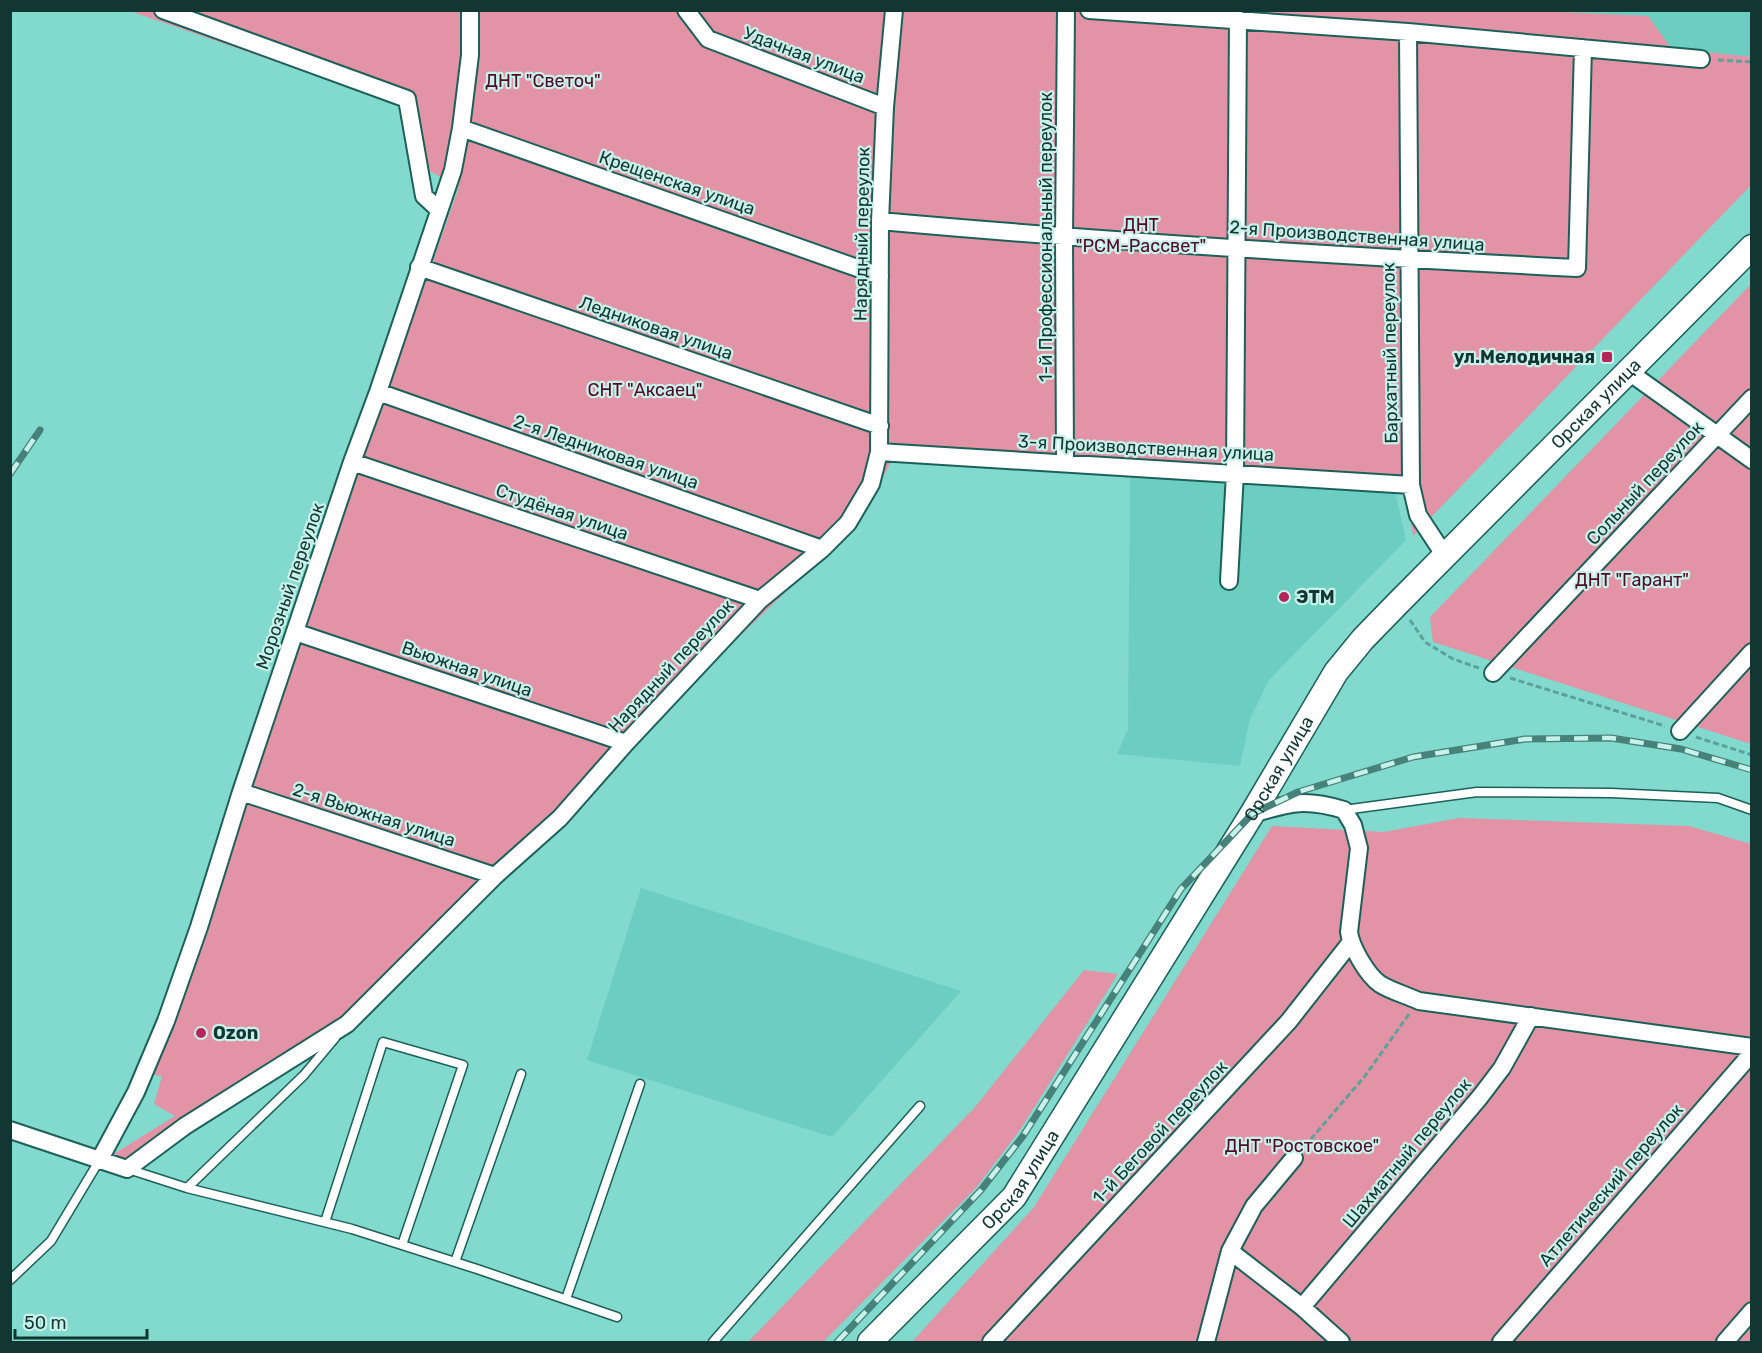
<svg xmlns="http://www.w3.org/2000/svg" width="1762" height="1353" viewBox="0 0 1762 1353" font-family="Rubik,sans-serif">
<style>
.built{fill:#6bcec1}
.green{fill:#e293a5}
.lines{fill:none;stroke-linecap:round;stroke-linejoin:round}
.service-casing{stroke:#1c6159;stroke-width:11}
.minor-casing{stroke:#1c6159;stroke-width:20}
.secondary-casing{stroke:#1c6159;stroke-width:27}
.path{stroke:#5ca299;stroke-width:3;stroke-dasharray:6 3;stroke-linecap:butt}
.service{stroke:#fff;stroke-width:8}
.minor{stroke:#fff;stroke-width:16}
.secondary{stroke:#fff;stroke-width:24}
.rail-casing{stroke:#46827a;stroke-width:7}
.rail{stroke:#c8f1ea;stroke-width:4.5;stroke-dasharray:14;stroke-linecap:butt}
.poi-dot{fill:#b4265a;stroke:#c8f1ea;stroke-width:2}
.labels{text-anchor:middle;stroke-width:4.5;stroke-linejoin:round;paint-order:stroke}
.street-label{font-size:18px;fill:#123732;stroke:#c8f1ea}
.park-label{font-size:18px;fill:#520925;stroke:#c8f1ea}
.poi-label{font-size:18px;font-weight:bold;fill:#123732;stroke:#c8f1ea;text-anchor:start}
</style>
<rect width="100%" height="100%" fill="#82d9cd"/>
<path class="built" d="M 1538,11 L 1751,11 L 1751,57 L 1671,48 L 1648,16 Z
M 1130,474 L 1395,491 L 1406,540 L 1269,680 L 1250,719 L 1240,766 L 1117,754 L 1128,729 Z
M 641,888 L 961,991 L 832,1137 L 587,1060 Z"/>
<path class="green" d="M 130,11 L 1538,11 L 1648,16 L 1671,48 L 1751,57 L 1751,185 L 1413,536 L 1405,478 L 894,457 L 857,523 L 629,743 L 398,982 L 127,1165 L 109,1157 L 175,1116 L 154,1104 L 162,1076 L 148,1074 L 459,187 L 428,170 L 403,106 Z
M 1751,284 L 1751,744 L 1433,642 L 1430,617 Z
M 1459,818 L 1689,826 L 1751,844 L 1751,1342 L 912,1342 L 1034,1207 L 1272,826 L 1384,832 Z
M 1084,970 L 1118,974 L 1020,1130 L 976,1188 L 823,1342 L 748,1342 L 976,1106 Z"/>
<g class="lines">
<defs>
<path id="service" d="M 1344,810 L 1477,792 L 1611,793 L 1718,798 L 1752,810
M 128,1169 L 187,1188 L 352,1229 L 477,1269 L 617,1317
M 187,1188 L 304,1075 L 335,1038
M 325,1222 L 383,1042 L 463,1065 L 402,1245
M 455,1262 L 521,1074
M 10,1280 L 51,1241 L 99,1161
M 566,1299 L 640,1084
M 713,1342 L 920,1106"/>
<path id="minor" d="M 163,10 L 407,99 L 424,196 L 439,210
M 686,10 L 708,39 L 885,107
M 1089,10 L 1408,32 L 1701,59
M 1408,32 L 1411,485 L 1418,515 L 1445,556
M 461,128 L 880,276
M 880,221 C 1112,242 1344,256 1577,268 L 1583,48
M 419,267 L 880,426
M 1629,372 L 1752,460
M 378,392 L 822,549
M 879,452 L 1411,485
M 352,462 L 760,600
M 1065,463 L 1064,237 L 1066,10
M 1229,581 L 1235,473 L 1238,19
M 295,632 L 626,743
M 1493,673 L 1752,398
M 1680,731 L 1752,652
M 241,792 L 495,876
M 1252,814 C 1290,803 1304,798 1344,810 L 1353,825 L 1359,848 L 1349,932 C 1351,947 1367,975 1380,984 C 1391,991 1406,995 1419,1001 L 1752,1047
M 10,1130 L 127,1169 L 185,1126 L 347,1024 L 495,876 L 560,818 L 626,743 L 760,600 L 822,549 L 848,523 L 871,484 L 879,452 L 880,221 L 885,107 L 894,10
M 99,1161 L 136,1092 L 166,1021 L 199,927 L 241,792 L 352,462 L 378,392 L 453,170 L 461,128 L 470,55 L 470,10
M 1230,1251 L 1302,1307 L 1341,1342
M 1302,1307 L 1480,1097 L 1502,1068 L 1531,1016
M 991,1342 L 1289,1021 L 1351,942
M 1206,1342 L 1230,1251 L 1254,1206 L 1294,1158
M 1501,1342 L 1752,1053
M 1725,1342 L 1752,1311"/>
<g id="secondary">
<path id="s1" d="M 870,1342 L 1014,1197 L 1252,814 L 1336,672 L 1363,639 L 1398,603 L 1752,247"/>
</g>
</defs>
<use href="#service" class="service-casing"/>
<use href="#minor" class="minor-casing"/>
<use href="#secondary" class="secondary-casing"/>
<path class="path" d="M 1718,60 L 1752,62
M 1410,620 L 1425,642 L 1453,659 L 1479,668
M 1510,678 L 1665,726
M 1696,737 L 1752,755
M 1305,1146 L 1365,1076 L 1409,1014"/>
<use href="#service" class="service"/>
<use href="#minor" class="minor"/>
<use href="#secondary" class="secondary"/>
<defs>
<path id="rail" d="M 10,474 L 40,430
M 837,1342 L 981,1190 L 1023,1136 L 1181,889 L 1252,814 L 1298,792 L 1413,757 L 1525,739 L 1611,738 L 1681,749 L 1752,770"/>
</defs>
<use href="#rail" class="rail-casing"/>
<use href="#rail" class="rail"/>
</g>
<g class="poi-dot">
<rect x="1601" y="351" width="12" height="12" rx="3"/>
<circle cx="1284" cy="597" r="6"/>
<circle cx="201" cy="1033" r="6"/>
</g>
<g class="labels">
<g class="street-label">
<text transform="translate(804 55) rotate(21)" y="6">Удачная улица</text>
<text transform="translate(677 183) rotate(19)" y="6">Крещенская улица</text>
<text transform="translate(862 234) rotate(-89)" y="6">Нарядный переулок</text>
<text transform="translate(1357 236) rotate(4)" y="6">2-я Производственная улица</text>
<text transform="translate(1046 237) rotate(-90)" y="6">1-й Профессиональный переулок</text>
<text transform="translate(656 328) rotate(19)" y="6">Ледниковая улица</text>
<text transform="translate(1390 353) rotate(-91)" y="6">Бархатный переулок</text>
<text dy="6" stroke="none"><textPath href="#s1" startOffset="1194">Орская улица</textPath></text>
<text transform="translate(1146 448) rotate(3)" y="6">3-я Производственная улица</text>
<text transform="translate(606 452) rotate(19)" y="6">2-я Ледниковая улица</text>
<text transform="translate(1645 483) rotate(-47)" y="6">Сольный переулок</text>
<text transform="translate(562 512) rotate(19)" y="6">Студёная улица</text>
<text transform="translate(290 586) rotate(-71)" y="6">Морозный переулок</text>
<text transform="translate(671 666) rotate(-47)" y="6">Нарядный переулок</text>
<text transform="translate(467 669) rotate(19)" y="6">Вьюжная улица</text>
<text dy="6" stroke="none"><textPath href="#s1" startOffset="708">Орская улица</textPath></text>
<text transform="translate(374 815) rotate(18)" y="6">2-я Вьюжная улица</text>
<text transform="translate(1160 1132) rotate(-47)" y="6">1-й Беговой переулок</text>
<text transform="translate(1407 1153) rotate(-50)" y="6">Шахматный переулок</text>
<text dy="6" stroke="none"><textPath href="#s1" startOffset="222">Орская улица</textPath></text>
<text transform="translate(1611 1185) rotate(-49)" y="6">Атлетический переулок</text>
</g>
<g class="park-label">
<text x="543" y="87">ДНТ "Светоч"</text>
<text x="1141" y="231">ДНТ<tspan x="1141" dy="21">"РСМ-Рассвет"</tspan></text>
<text x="645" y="396">СНТ "Аксаец"</text>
<text x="1632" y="586">ДНТ "Гарант"</text>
<text x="1302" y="1152">ДНТ "Ростовское"</text>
</g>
<g class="poi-label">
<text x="1595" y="363" text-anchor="end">ул.Мелодичная</text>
<text x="1296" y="603">ЭТМ</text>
<text x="213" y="1039">Ozon</text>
</g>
</g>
<rect width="1762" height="1353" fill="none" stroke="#123732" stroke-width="24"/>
<path d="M15 1329v9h132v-9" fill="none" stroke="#123732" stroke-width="3"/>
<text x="24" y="1329" font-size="18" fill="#123732" stroke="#c8f1ea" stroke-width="4.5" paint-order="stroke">50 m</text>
</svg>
